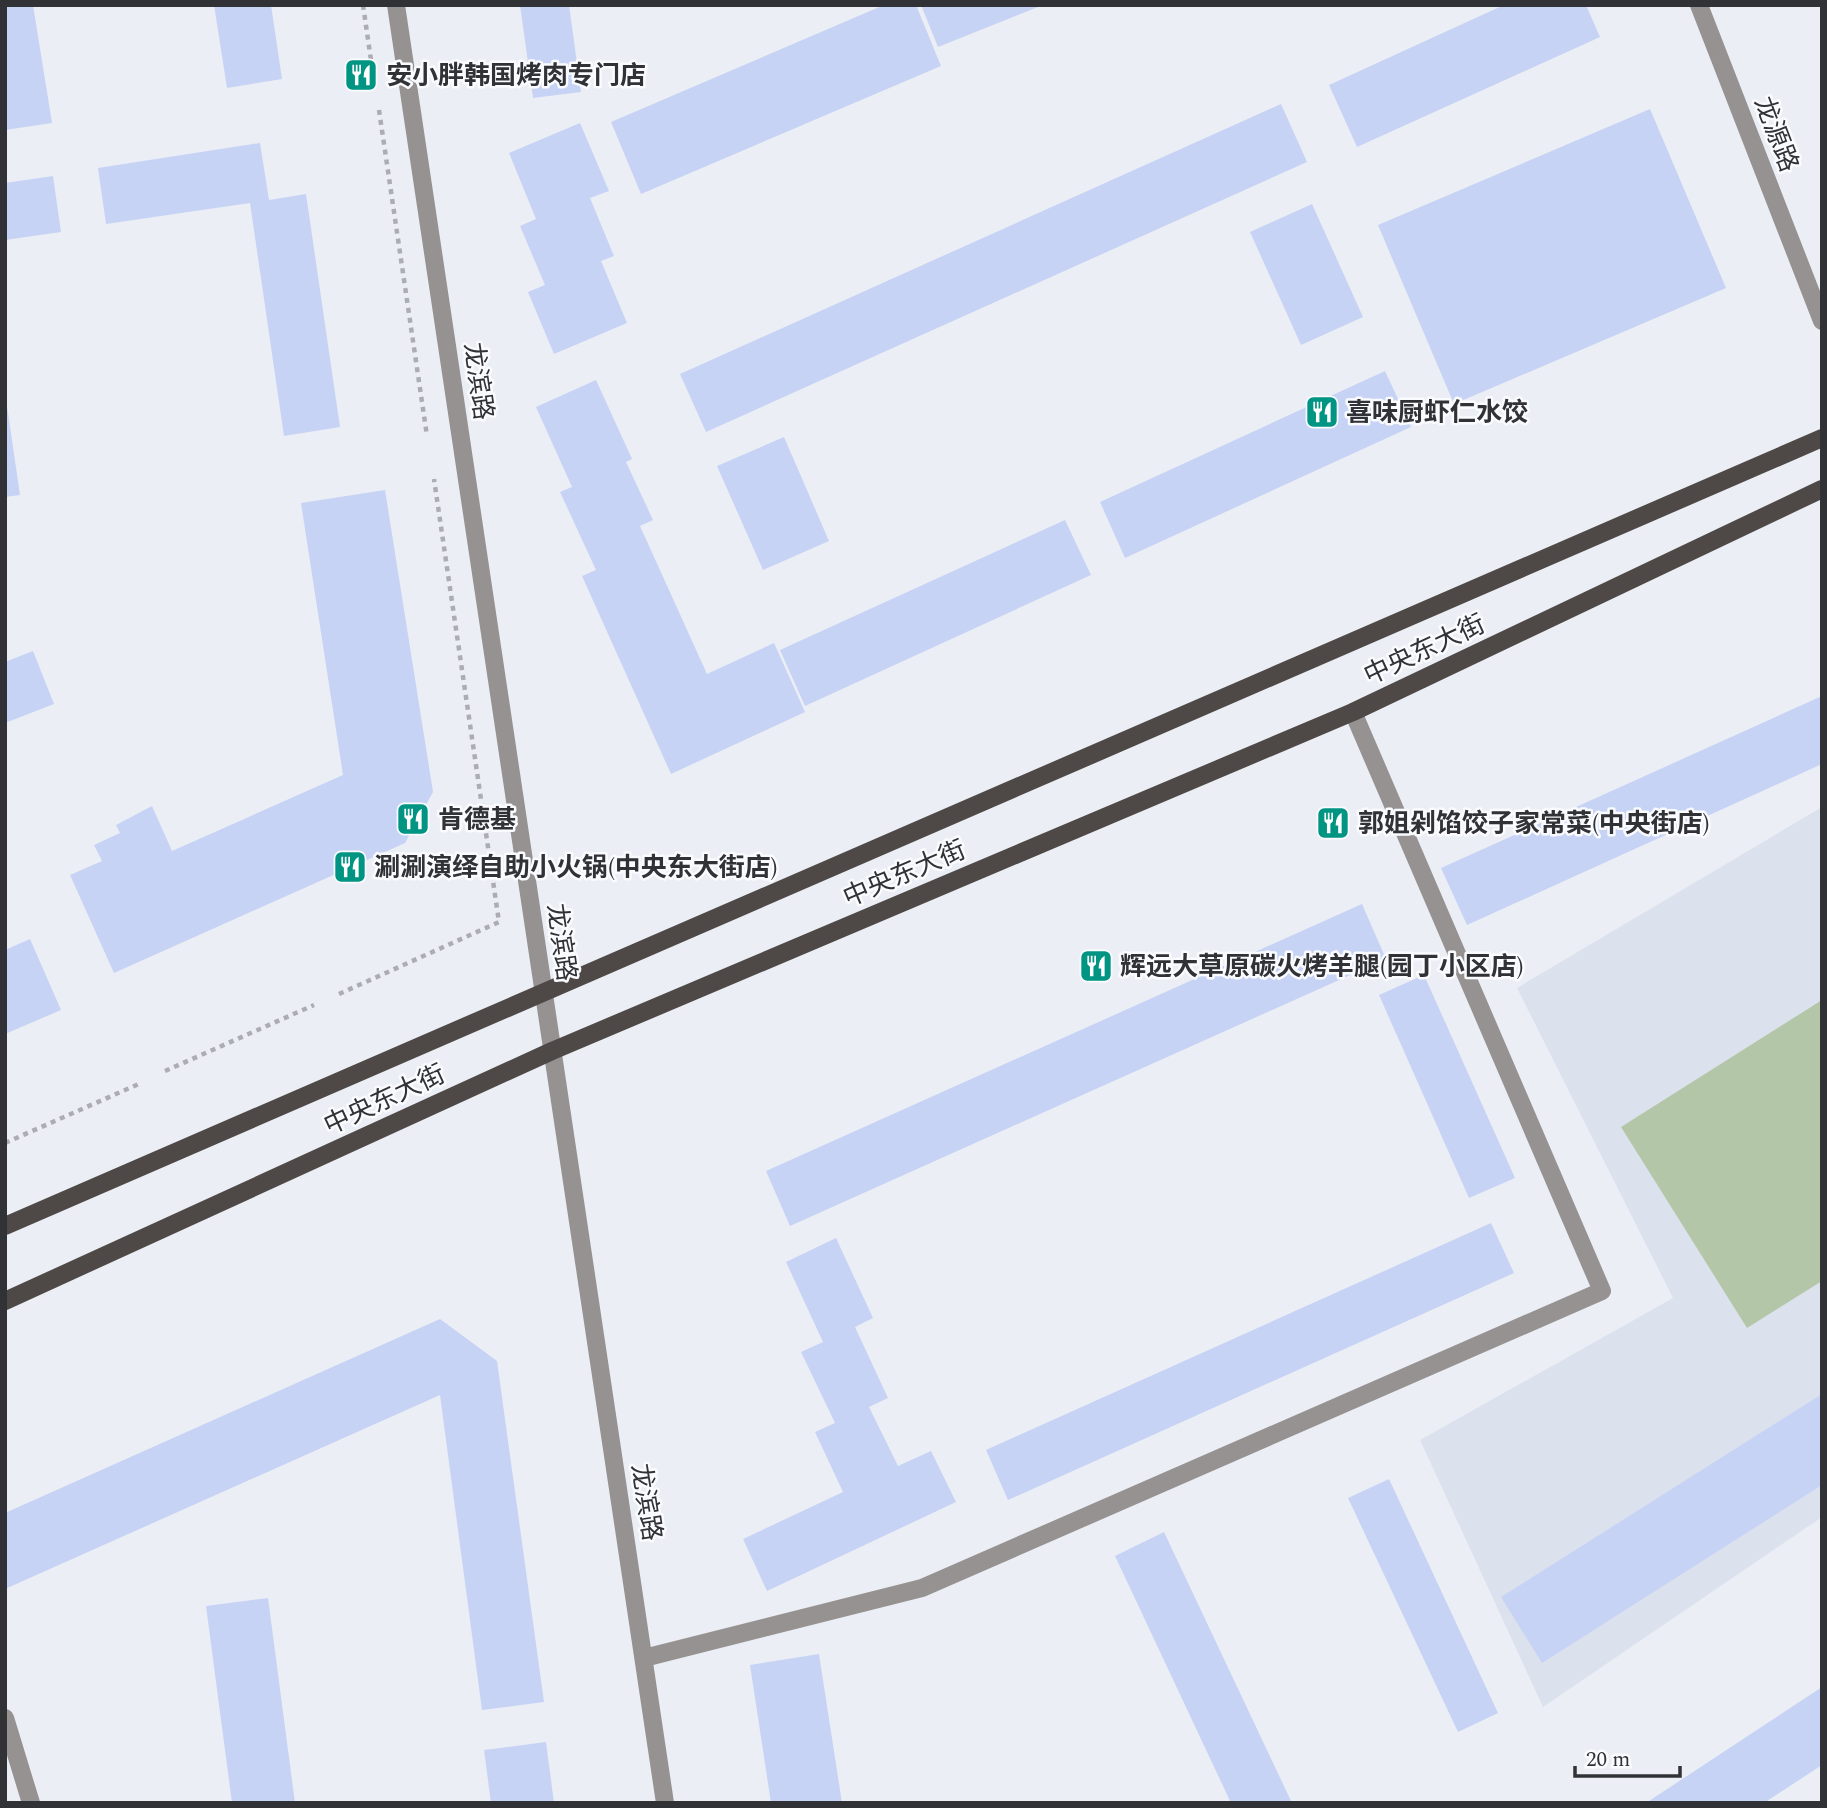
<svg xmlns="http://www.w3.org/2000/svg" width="1827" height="1808" viewBox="0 0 1827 1808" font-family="Spectral,'Noto Sans SC',serif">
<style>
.built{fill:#dce1ee}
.green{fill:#b3c6a8}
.building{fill:#c7d3f5}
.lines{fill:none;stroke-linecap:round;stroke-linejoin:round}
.path{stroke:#abadb2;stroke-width:4.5;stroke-dasharray:5 5;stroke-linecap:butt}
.minor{stroke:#959291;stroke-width:18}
.major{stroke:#4e4946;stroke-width:18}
.labels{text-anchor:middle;stroke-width:5;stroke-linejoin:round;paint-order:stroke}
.poi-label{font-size:26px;font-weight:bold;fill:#313235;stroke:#fafbfe;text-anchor:start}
.street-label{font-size:26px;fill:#313235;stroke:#fafbfe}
</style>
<rect width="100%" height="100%" fill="#ebeef4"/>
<path class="built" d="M 1822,807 L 1822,1517 L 1543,1707 L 1420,1440 L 1673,1298 L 1517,988 Z"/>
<path class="green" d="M 1822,1000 L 1822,1281 L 1747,1328 L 1621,1127 Z"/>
<path class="building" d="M 5,5 L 33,5 L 52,123 L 5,130 Z
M 214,5 L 271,5 L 282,79 L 227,88 Z
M 520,5 L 569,5 L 581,92 L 533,98 Z
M 884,5 L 916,5 L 941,66 L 641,194 L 611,122 Z
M 921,5 L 1043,5 L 938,47 Z
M 1504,5 L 1586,5 L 1600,37 L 1357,147 L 1329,85 Z
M 1281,104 L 1307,162 L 706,432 L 680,374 Z
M 1650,109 L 1726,288 L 1454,404 L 1378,225 Z
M 580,123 L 609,191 L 590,198 L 614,256 L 601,261 L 627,323 L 554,354 L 528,292 L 545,285 L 520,226 L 536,219 L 509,153 Z
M 260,143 L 269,200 L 306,194 L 340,427 L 284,436 L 250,203 L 106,224 L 98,168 Z
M 53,176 L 61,232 L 5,240 L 5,183 Z
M 1312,204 L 1363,317 L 1301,345 L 1250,232 Z
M 1385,371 L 1411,427 L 1125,558 L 1100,502 Z
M 596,380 L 632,459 L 626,462 L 653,520 L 640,526 L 707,674 L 774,643 L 805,712 L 671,774 L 582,576 L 596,570 L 560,492 L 572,487 L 536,407 Z
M 5,406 L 7,406 L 20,495 L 5,497 Z
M 784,437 L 829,541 L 763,570 L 717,466 Z
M 385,490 L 433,792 L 405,843 L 114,973 L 70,875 L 102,861 L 94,845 L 120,833 L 116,825 L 152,806 L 172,851 L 343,775 L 301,503 Z
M 1065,520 L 1091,575 L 805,706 L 780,650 Z
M 33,651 L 54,704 L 5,723 L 5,662 Z
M 1822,696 L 1822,764 L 1467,925 L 1441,868 Z
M 1362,904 L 1386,959 L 790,1226 L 766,1171 Z
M 30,939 L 61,1010 L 5,1034 L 5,950 Z
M 1424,975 L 1515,1178 L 1469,1198 L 1379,995 Z
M 1491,1223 L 1514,1273 L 1008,1500 L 986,1450 Z
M 836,1238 L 873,1318 L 855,1327 L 888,1398 L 869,1407 L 898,1466 L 931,1451 L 956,1502 L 767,1591 L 743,1539 L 843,1492 L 815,1432 L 835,1423 L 801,1352 L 823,1342 L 786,1262 Z
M 440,1319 L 497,1361 L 544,1702 L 482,1710 L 440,1395 L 5,1589 L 5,1513 Z
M 1822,1394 L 1822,1485 L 1542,1663 L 1501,1597 Z
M 1389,1479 L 1498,1713 L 1458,1732 L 1348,1498 Z
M 1164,1532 L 1291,1801 L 1287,1803 L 1231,1803 L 1115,1556 Z
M 268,1598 L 295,1803 L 232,1803 L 206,1606 Z
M 819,1654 L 842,1803 L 771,1803 L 750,1665 Z
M 1822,1687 L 1822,1765 L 1764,1803 L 1646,1803 Z
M 546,1742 L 554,1803 L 491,1803 L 484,1750 Z"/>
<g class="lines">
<path class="path" d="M 363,5 L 372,67
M 379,110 L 427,436
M 339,994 L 499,922 L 434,479
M 165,1071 L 314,1005
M 5,1143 L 141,1083"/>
<path class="minor" d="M 396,5 L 665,1803
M 1699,5 L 1822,321
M 644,1658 L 922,1588 L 1602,1291 L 1353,712
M 5,1718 L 31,1803"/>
<path class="major" d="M 5,1226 L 1822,438
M 5,1301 L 552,1051 L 1353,712 L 1822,489"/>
</g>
<defs>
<symbol id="restaurant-square" viewBox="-11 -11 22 22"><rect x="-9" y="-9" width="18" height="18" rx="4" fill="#009483" stroke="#fafbfe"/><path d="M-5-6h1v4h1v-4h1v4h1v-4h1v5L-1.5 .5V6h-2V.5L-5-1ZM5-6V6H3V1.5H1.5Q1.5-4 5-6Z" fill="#fff"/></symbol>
</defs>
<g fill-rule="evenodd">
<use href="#restaurant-square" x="342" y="56" width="38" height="38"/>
<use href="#restaurant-square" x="1303" y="393" width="38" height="38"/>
<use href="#restaurant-square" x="394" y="800" width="38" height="38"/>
<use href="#restaurant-square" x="1314" y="804" width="38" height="38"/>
<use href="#restaurant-square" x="331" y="848" width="38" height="38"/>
<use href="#restaurant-square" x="1077" y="947" width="38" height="38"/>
</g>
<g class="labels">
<g class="poi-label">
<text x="386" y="84">安小胖韩国烤肉专门店</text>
<text x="1346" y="421">喜味厨虾仁水饺</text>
<text x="438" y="828">肯德基</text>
<text x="1358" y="832">郭姐剁馅饺子家常菜(中央街店)</text>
<text x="374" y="876">涮涮演绎自助小火锅(中央东大街店)</text>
<text x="1120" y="975">辉远大草原碳火烤羊腿(园丁小区店)</text>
</g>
<g class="street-label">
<text transform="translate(1777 134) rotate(69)" y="9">龙源路</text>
<text transform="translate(479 381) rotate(82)" y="9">龙滨路</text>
<text transform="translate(1424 649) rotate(-25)" y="9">中央东大街</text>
<text transform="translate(904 873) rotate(-23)" y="9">中央东大街</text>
<text transform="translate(562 942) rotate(82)" y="9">龙滨路</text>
<text transform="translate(384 1099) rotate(-25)" y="9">中央东大街</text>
<text transform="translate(647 1502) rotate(81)" y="9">龙滨路</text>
</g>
</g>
<rect width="1827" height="1808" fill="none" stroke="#313235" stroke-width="14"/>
<path d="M1575 1766v10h105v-10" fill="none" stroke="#313235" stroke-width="3.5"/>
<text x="1586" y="1766" font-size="21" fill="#313235" stroke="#fafbfe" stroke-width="5" paint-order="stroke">20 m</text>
</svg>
